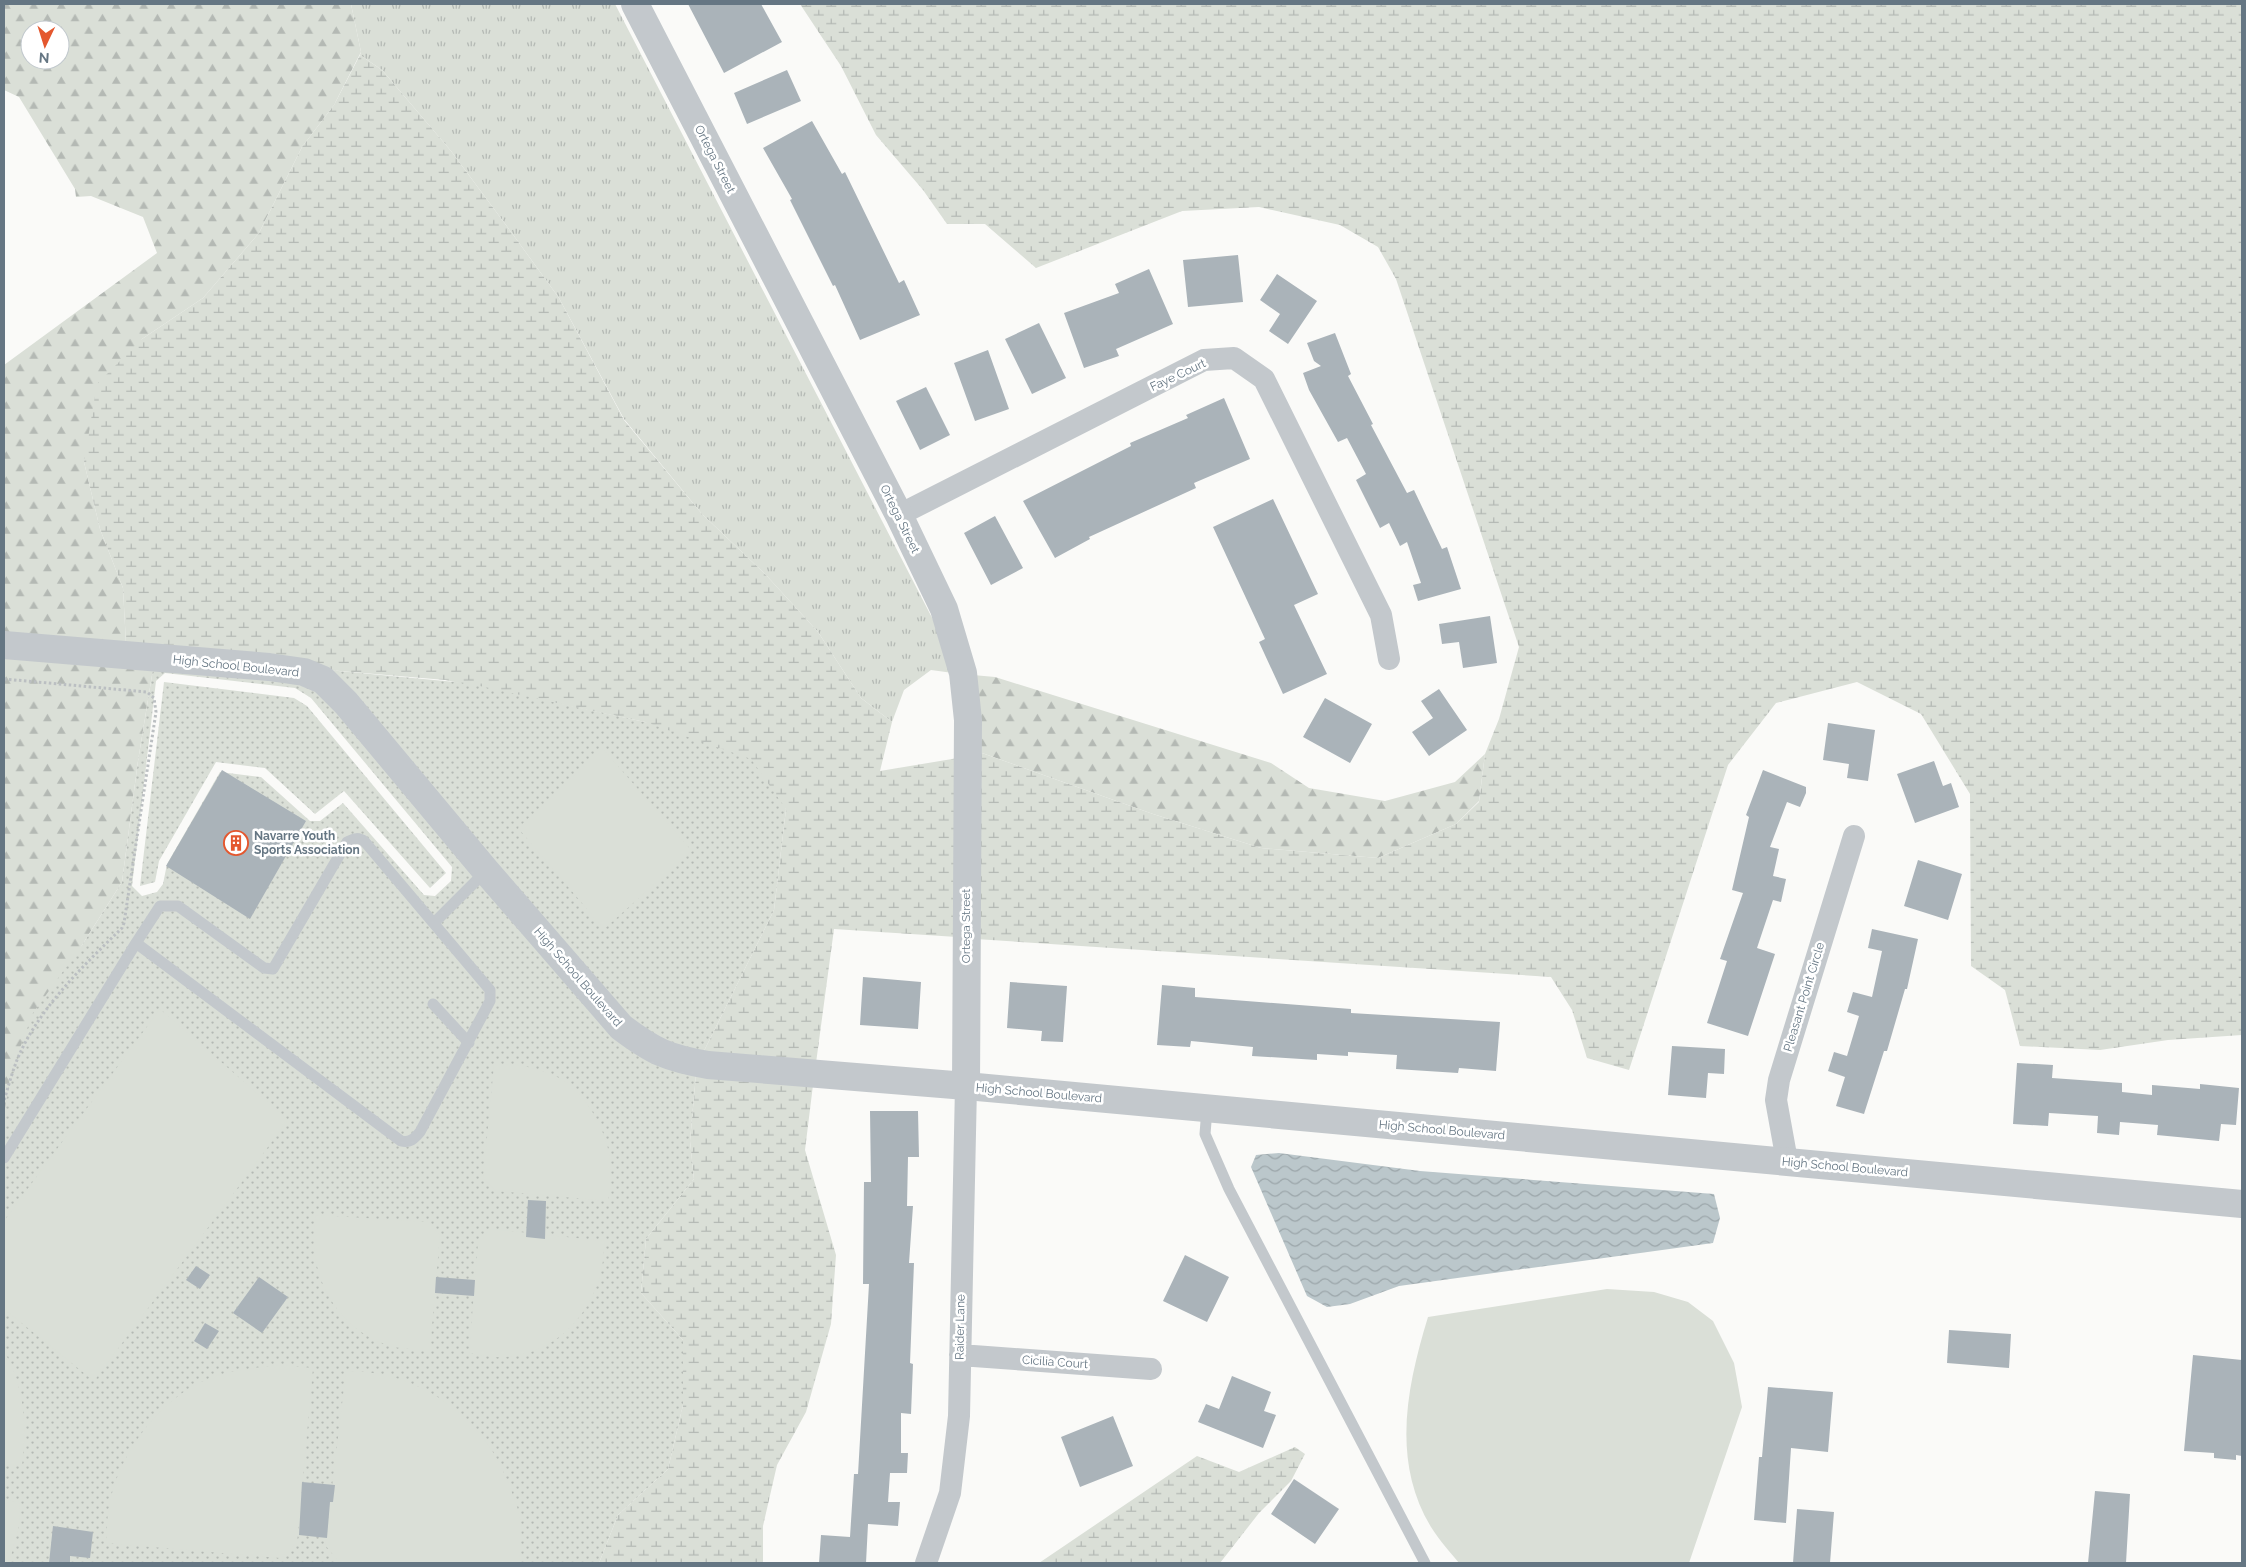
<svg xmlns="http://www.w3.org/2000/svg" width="2246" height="1567" viewBox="0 0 2246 1567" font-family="Raleway,sans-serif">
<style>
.grass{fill:url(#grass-tufts)}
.forest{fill:url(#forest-firs);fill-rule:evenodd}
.wetland{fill:url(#wetland-marsh)}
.park{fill:url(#park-dots);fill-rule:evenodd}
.pitch{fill:#dadfd7}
.water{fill:url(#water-waves)}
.building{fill:#aab3b9}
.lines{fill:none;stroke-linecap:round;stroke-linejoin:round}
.path{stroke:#bbbfc2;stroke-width:3;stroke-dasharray:2.5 2.5;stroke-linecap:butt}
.service{stroke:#c3c8cc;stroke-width:11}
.minor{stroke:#c3c8cc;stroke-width:22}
.tertiary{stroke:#c3c8cc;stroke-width:28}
.labels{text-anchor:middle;stroke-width:5;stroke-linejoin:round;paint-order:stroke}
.street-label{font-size:12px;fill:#657683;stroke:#fff}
.poi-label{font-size:12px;font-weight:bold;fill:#657683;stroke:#fff;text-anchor:start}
</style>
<defs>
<pattern id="grass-tufts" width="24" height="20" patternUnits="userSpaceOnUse" patternTransform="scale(1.25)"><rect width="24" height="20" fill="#dadfd7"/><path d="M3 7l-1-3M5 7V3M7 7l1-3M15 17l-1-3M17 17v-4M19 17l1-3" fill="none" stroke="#b4b9b4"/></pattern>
<pattern id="forest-firs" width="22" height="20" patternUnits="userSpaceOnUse" patternTransform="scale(1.25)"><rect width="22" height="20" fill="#dadfd7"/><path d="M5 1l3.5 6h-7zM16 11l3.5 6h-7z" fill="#b4b9b4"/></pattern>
<pattern id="wetland-marsh" width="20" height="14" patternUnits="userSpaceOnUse" patternTransform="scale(1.25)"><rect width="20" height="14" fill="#dadfd7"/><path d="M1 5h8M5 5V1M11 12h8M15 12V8" fill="none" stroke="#b4b9b4"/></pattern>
<pattern id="park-dots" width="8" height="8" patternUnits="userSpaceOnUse" patternTransform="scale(1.25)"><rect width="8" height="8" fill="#dadfd7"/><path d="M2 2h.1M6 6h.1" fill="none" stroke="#b4b9b4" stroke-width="1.8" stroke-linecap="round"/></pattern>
<pattern id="water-waves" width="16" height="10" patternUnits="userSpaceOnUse" patternTransform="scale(1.25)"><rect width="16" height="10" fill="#bbc7cb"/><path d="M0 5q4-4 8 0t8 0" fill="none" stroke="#9ca6aa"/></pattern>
</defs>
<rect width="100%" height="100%" fill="#fafaf8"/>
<path class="grass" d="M 351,4 L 615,4 L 943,639 L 953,673 L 931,670 L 904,690 L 892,722 L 861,698 L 818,632 L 766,575 L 702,514 L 624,419 L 559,298 L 514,236 L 451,151 L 382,70 L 360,55 L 361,52 Z"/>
<path class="forest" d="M 4,4 L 351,4 L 361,52 L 334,105 L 302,147 L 259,233 L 203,298 L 142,339 L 84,462 L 100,529 L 123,588 L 126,644 L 4,634 L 4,365 L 157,253 L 143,217 L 91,196 L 76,197 L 75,189 L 19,97 L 4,90 ZM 30,30 L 60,30 L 60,60 L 30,60 Z
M 4,656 L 153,669 L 138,761 L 122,882 L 82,945 L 4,1114 Z
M 973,675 L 995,677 L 1271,763 L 1309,788 L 1385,801 L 1455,782 L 1485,754 L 1479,801 L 1456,824 L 1378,858 L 1261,848 L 1153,814 L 982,753 L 977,754 Z"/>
<path class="wetland" d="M 800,4 L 2242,4 L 2242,1035 L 2168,1040 L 2100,1050 L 2020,1046 L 2005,990 L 1971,966 L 1970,794 L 1921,714 L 1857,682 L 1776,703 L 1728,765 L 1629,1070 L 1587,1058 L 1572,1010 L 1551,977 L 976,939 L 977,754 L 982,753 L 1153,814 L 1261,848 L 1378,858 L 1456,824 L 1479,802 L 1485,754 L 1499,719 L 1519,647 L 1396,279 L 1378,247 L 1340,225 L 1259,207 L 1182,211 L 1036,268 L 985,224 L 947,224 L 923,190 L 876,135 L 841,66 Z
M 360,55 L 382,70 L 451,151 L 514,236 L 559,298 L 624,420 L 702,514 L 766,575 L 818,632 L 861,698 L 892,722 L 880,771 L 958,758 L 957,937 L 834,929 L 816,1063 L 703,1053 L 774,910 L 786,809 L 645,722 L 445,680 L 328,670 L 126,644 L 123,588 L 100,529 L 84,462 L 97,384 L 142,339 L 203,298 L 259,233 L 302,147 L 334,105 Z
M 696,1074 L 813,1085 L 805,1150 L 836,1255 L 831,1324 L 806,1412 L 777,1465 L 763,1526 L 763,1563 L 599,1563 L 618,1515 L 668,1469 L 683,1405 L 683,1340 L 641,1293 L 646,1239 L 694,1179 L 690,1141 Z
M 1295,1447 L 1305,1454 L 1291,1481 L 1259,1513 L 1220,1563 L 1039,1563 L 1197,1456 L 1239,1472 Z"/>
<path class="park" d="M 153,669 L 268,678 L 318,689 L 616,1036 L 696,1074 L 690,1141 L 694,1179 L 646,1239 L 641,1293 L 683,1340 L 683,1405 L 668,1469 L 618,1515 L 599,1563 L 4,1563 L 4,1114 L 11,1072 L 33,1013 L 82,945 L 122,882 L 138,761 ZM 165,673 L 295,688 L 311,698 L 452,867 L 451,881 L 435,896 L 424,895 L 343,803 L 320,821 L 310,821 L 261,777 L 220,772 L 167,864 L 163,884 L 157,892 L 142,896 L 132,886 L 156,681 Z
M 328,670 L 466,683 L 645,722 L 751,759 L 786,809 L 774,910 L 703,1053 L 680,1049 L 627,1018 Z
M 164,682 L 294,698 L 307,706 L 446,873 L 430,888 L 344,791 L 315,814 L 265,768 L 216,762 L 159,861 L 155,882 L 140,886 Z"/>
<path class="pitch" d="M 603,749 L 692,851 L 604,929 L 518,828 Z
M 160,1009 L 288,1120 L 94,1381 L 4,1309 L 4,1221 Z
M 512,1064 C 532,1067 552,1072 569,1084 C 576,1088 582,1098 587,1104 C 608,1133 616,1166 608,1201 L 496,1191 L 483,1178 L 494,1065 Z
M 316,1215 L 429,1222 L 440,1235 L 430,1349 C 416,1349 401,1350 388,1345 C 333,1328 305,1268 316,1215 Z
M 491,1229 L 604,1241 C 606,1299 564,1354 504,1357 C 493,1358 480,1355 469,1353 L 478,1243 Z
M 1607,1289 L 1654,1292 L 1688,1302 L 1713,1321 L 1734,1363 L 1742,1407 L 1689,1563 L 1459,1563 C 1450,1552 1439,1540 1431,1527 C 1391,1461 1407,1386 1428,1317 Z
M 4,1351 C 25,1388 27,1425 22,1466 L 4,1464 Z
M 278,1365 L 313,1368 L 297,1543 L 280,1558 L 106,1543 C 107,1528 107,1512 111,1497 C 123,1448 162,1397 210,1378 C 232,1370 255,1368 278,1365 Z
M 346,1371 C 418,1370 485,1417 509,1485 C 514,1498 520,1512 521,1525 C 522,1538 520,1551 519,1563 L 339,1562 L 325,1545 Z
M 4,1500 L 20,1502 L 19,1526 L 9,1563 L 4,1563 Z"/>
<path class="water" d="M 1279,1153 L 1420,1171 L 1714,1194 L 1720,1218 L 1713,1243 L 1399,1286 L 1350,1304 L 1327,1307 L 1307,1296 L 1251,1167 L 1256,1155 Z"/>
<path class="building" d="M 688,4 L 761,4 L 782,42 L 724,73 Z
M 787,70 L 801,101 L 747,124 L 734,93 Z
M 812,121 L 842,174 L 845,172 L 899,283 L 904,280 L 920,315 L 860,340 L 835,285 L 833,286 L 790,200 L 792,199 L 763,148 Z
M 1238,255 L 1243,302 L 1188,307 L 1183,260 Z
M 1149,269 L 1173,324 L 1116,349 L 1119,356 L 1084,368 L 1064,313 L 1119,293 L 1115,284 Z
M 1277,274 L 1317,301 L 1288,344 L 1269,331 L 1280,314 L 1260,300 Z
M 1039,323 L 1066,378 L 1032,394 L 1005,339 Z
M 1335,333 L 1351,374 L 1348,376 L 1373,424 L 1371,425 L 1407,493 L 1414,490 L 1442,549 L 1447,547 L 1461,589 L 1418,601 L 1413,585 L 1421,583 L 1407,542 L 1400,546 L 1389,523 L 1380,528 L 1356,480 L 1366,474 L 1347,438 L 1338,442 L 1309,390 L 1303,373 L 1321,366 L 1314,361 L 1307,343 Z
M 988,350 L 1009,409 L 975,421 L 954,363 Z
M 926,387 L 950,435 L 920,450 L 896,401 Z
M 1224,398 L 1250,459 L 1194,483 L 1196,488 L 1089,537 L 1090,539 L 1055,558 L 1023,501 L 1131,446 L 1130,443 L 1188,418 L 1186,415 Z
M 1273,499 L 1318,594 L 1294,605 L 1327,674 L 1283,694 L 1259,642 L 1265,639 L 1213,527 Z
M 995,516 L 1023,568 L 991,585 L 964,533 Z
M 1490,616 L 1497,663 L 1463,668 L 1459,642 L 1442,644 L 1439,624 Z
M 1439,689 L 1467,730 L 1429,756 L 1412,732 L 1433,718 L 1421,701 Z
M 1325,698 L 1372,724 L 1350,763 L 1303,737 Z
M 1828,723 L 1875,730 L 1868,781 L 1847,778 L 1849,764 L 1823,760 Z
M 1934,761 L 1943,786 L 1951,783 L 1959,807 L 1915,823 L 1897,774 Z
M 222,770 L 306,821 L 250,919 L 166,866 Z
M 1763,770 L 1806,787 L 1806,793 L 1800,807 L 1787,802 L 1770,847 L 1779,849 L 1773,876 L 1786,879 L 1781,902 L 1773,900 L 1757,948 L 1775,954 L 1748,1036 L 1707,1023 L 1727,961 L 1720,959 L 1743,893 L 1732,890 L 1749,817 L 1746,815 Z
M 1918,860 L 1962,874 L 1948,920 L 1904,906 Z
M 1872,929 L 1918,939 L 1907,989 L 1905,989 L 1887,1051 L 1884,1051 L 1864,1114 L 1836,1106 L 1845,1077 L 1828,1071 L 1834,1052 L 1847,1056 L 1859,1016 L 1847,1012 L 1853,992 L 1872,997 L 1882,951 L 1868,948 Z
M 863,977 L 921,982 L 918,1029 L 860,1025 Z
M 1010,982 L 1067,986 L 1063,1042 L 1041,1041 L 1042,1031 L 1007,1028 Z
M 1162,985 L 1195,988 L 1195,997 L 1351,1009 L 1351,1013 L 1500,1022 L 1496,1071 L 1459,1068 L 1458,1073 L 1396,1069 L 1397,1055 L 1348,1052 L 1348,1056 L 1317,1054 L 1317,1060 L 1252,1056 L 1253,1047 L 1191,1041 L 1190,1047 L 1157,1045 Z
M 1672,1046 L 1725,1049 L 1724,1074 L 1708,1073 L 1706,1098 L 1668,1095 Z
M 2017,1063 L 2053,1065 L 2052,1078 L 2122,1083 L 2122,1092 L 2152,1095 L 2152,1085 L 2200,1089 L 2200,1084 L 2239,1088 L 2236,1125 L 2221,1124 L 2219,1141 L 2157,1135 L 2158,1125 L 2120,1122 L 2119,1135 L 2097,1133 L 2098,1116 L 2049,1113 L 2048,1126 L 2013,1124 Z
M 870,1111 L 918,1111 L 919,1157 L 908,1157 L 907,1206 L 913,1206 L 909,1263 L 914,1263 L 910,1363 L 913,1364 L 911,1414 L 901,1413 L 901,1453 L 908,1453 L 907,1473 L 890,1473 L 888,1502 L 900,1502 L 898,1526 L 868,1524 L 866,1563 L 819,1563 L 821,1535 L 850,1537 L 854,1474 L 858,1474 L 869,1284 L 863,1284 L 864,1182 L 871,1182 Z
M 528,1200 L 546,1201 L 545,1239 L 526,1237 Z
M 1185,1255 L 1229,1277 L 1207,1322 L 1163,1301 Z
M 196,1266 L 210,1275 L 200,1289 L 186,1280 Z
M 259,1277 L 288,1297 L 262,1333 L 233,1313 Z
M 436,1277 L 475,1280 L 474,1296 L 435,1293 Z
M 205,1323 L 219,1331 L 207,1349 L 194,1341 Z
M 1949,1330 L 2011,1334 L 2009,1368 L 1947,1363 Z
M 2193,1355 L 2242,1360 L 2242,1456 L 2236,1455 L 2236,1460 L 2214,1458 L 2214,1453 L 2184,1451 Z
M 1232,1376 L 1271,1392 L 1264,1411 L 1276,1415 L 1263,1448 L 1198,1422 L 1206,1404 L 1219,1409 Z
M 1768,1387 L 1833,1392 L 1828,1452 L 1791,1448 L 1786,1523 L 1754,1520 L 1759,1457 L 1762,1457 Z
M 1113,1416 L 1133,1466 L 1080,1487 L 1061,1437 Z
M 1294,1479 L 1339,1509 L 1315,1544 L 1271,1514 Z
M 302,1482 L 335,1485 L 333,1502 L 330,1502 L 327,1538 L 299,1535 Z
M 2095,1491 L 2130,1494 L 2126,1563 L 2088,1563 Z
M 1797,1509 L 1834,1512 L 1830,1563 L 1793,1563 Z
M 53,1526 L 93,1532 L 90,1558 L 70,1556 L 70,1563 L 49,1563 Z"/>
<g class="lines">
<path class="path" d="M 4,679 L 147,692 L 154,698 L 156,712 L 124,923 L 122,928 C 83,966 38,1009 17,1060 C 12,1073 8,1087 4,1101"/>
<path class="service" d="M 434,923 L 486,871
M 433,1004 L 469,1043
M 1207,1109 L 1205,1134 L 1229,1189 L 1425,1563
M 4,1158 L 136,943 L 160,906 L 178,906 L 264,968 L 273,969 L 347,842 C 354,838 359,837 365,842 L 490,990 L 490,1001 L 420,1132 C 414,1139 410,1143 401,1141 L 136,943"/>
<path class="minor" d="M 899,515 L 1204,360 L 1234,358 L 1264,379 L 1381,615 L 1389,659
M 1787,1161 L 1776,1100 L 1779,1080 L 1854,836
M 960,1355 L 1151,1369
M 926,1563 L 950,1493 L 959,1416 L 966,1086"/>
<path class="tertiary" d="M 635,4 L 899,515 L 944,609 L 963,673 L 968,720 L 966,1086
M 4,645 L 269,667 L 304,672 L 323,680 L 346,703 L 486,871 L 621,1027 C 654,1052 668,1058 708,1065 L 966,1086 L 2242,1204"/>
</g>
<defs>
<symbol id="building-ring" viewBox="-11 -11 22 22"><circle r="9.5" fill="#fff" stroke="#e4572e" stroke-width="1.5"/><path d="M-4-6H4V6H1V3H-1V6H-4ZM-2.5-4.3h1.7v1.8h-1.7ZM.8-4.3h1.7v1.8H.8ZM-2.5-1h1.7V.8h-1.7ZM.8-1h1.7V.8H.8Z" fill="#e4572e"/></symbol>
</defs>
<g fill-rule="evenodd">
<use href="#building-ring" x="222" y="829" width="28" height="28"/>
</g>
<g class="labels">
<g class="street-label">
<text transform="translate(715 159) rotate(63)" y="4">Ortega Street</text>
<text transform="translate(1178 375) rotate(-25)" y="4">Faye Court</text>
<text transform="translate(900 519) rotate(64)" y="4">Ortega Street</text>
<text transform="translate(236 666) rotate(6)" y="4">High School Boulevard</text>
<text transform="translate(966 926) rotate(-90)" y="4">Ortega Street</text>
<text transform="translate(578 977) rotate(49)" y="4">High School Boulevard</text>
<text transform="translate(1804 997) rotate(-73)" y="4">Pleasant Point Circle</text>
<text transform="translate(1039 1093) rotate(5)" y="4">High School Boulevard</text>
<text transform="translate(1442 1130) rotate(5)" y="4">High School Boulevard</text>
<text transform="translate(1845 1167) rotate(5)" y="4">High School Boulevard</text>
<text transform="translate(960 1327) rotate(-89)" y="4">Raider Lane</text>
<text transform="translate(1055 1362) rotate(4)" y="4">Cicilia Court</text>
</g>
<g class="poi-label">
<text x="254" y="840">Navarre Youth<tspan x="254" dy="14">Sports Association</tspan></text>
</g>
</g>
<rect width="2246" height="1567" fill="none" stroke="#657683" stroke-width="10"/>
<g transform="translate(45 45) rotate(184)"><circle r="24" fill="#ffffff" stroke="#c1c8cd"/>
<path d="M0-4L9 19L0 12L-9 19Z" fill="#e4572e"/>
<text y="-8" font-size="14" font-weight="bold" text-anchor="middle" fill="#657683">N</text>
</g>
</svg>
